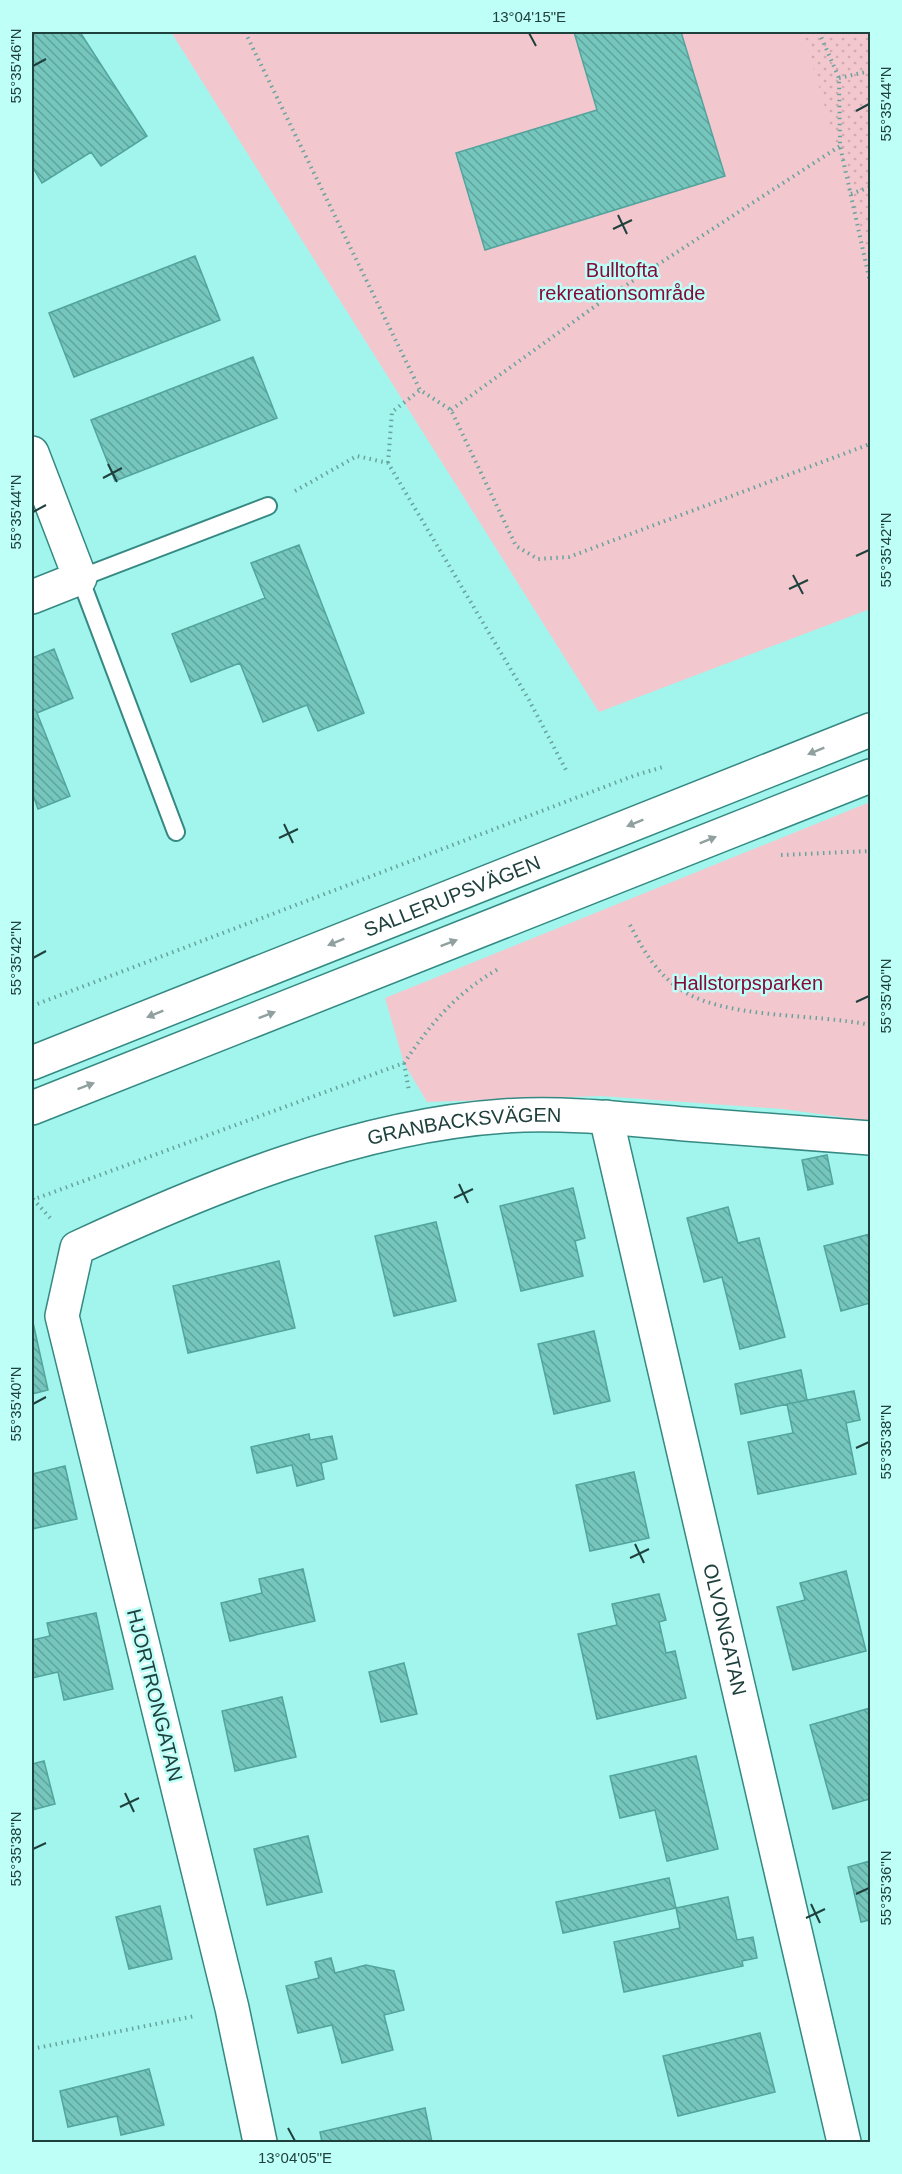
<svg xmlns="http://www.w3.org/2000/svg" width="902" height="2174" viewBox="0 0 902 2174" font-family="Arial,sans-serif">
<style>
.green{fill:#f3c7ce}
.garden{fill:url(#garden-dots)}
.building{fill:url(#building-back-hatch);stroke:#52a49c;stroke-width:1.5}
.lines{fill:none;stroke-linecap:round;stroke-linejoin:round}
.lane-casing{stroke:#358982;stroke-width:20}
.street-casing{stroke:#358982;stroke-width:36}
.secondary-casing{stroke:#358982;stroke-width:36}
.path{stroke:#67a39d;stroke-width:4;stroke-dasharray:1.5 4.5;stroke-linecap:butt}
.lane{stroke:#fff;stroke-width:16}
.street{stroke:#fff;stroke-width:33}
.secondary{stroke:#fff;stroke-width:33}
.oneway{fill:#8fa09e}
.ticks{fill:none;stroke:#1f413e;stroke-width:2}
.labels{text-anchor:middle;stroke-width:5;stroke-linejoin:round;paint-order:stroke}
.park-label{font-size:20px;fill:#850c39;stroke:#befff7}
.street-label{font-size:20px;fill:#1f413e;stroke:#befff7}
.neatline{fill:none;stroke:#1f413e;stroke-width:2}
.ticks-label{font-size:15px;text-anchor:middle;fill:#1f413e}
</style>
<defs>
<pattern id="garden-dots" width="8" height="8" patternUnits="userSpaceOnUse" patternTransform="scale(1.5)"><rect width="8" height="8" fill="#f3c7ce"/><path d="M2 2h.1M6 6h.1" fill="none" stroke="#d0acb2" stroke-width="1.8" stroke-linecap="round"/></pattern>
<pattern id="building-back-hatch" width="6" height="6" patternUnits="userSpaceOnUse" patternTransform="scale(1.5)"><rect width="6" height="6" fill="#75c7be"/><path d="M-1 5l2 2M0 0l6 6M5-1l2 2" fill="none" stroke="#5fa39c"/></pattern>
</defs>
<rect width="100%" height="100%" fill="#a2f5ec"/>
<path class="green" d="M 171,32 L 870,32 L 870,609 L 599,712 Z
M 870,802 L 870,1121 L 783,1109 L 601,1096 L 427,1102 L 404,1063 L 385,998 Z"/>
<path class="garden" d="M 803,32 L 870,32 L 870,261 Z"/>
<path class="building" d="M 32,32 L 80,32 L 147,136 L 101,166 L 91,152 L 42,183 L 32,166 Z
M 574,32 L 681,32 L 725,176 L 485,250 L 456,153 L 597,110 Z
M 195,256 L 220,320 L 74,377 L 49,313 Z
M 253,357 L 277,418 L 115,481 L 91,420 Z
M 299,545 L 364,713 L 318,731 L 307,705 L 263,722 L 240,663 L 191,682 L 172,634 L 265,598 L 251,563 Z
M 54,649 L 73,698 L 37,713 L 70,796 L 38,809 L 32,792 L 32,658 Z
M 827,1155 L 833,1184 L 808,1190 L 802,1160 Z
M 573,1188 L 585,1238 L 575,1241 L 583,1276 L 521,1291 L 500,1206 Z
M 728,1207 L 738,1243 L 759,1238 L 785,1337 L 740,1349 L 722,1277 L 704,1282 L 687,1218 Z
M 436,1222 L 456,1301 L 394,1316 L 375,1236 Z
M 870,1234 L 870,1303 L 841,1311 L 824,1246 Z
M 279,1261 L 295,1328 L 188,1353 L 173,1286 Z
M 32,1318 L 48,1390 L 32,1394 Z
M 594,1331 L 610,1401 L 554,1414 L 538,1344 Z
M 801,1370 L 807,1400 L 741,1414 L 735,1384 Z
M 854,1391 L 860,1420 L 846,1423 L 856,1474 L 758,1494 L 748,1442 L 793,1433 L 787,1404 Z
M 309,1434 L 310,1440 L 332,1436 L 337,1459 L 321,1463 L 324,1479 L 297,1486 L 292,1465 L 257,1473 L 251,1447 Z
M 65,1466 L 77,1519 L 32,1529 L 32,1474 Z
M 634,1472 L 649,1538 L 590,1551 L 576,1485 Z
M 303,1569 L 315,1621 L 230,1641 L 221,1603 L 262,1593 L 259,1579 Z
M 846,1571 L 866,1651 L 793,1670 L 777,1607 L 805,1600 L 800,1583 Z
M 659,1594 L 666,1620 L 659,1622 L 666,1653 L 675,1651 L 686,1698 L 597,1719 L 578,1634 L 617,1625 L 612,1604 Z
M 96,1613 L 113,1689 L 64,1700 L 58,1672 L 32,1678 L 32,1640 L 50,1636 L 47,1623 Z
M 404,1663 L 417,1714 L 381,1722 L 369,1672 Z
M 282,1697 L 296,1757 L 235,1771 L 222,1711 Z
M 870,1708 L 870,1799 L 833,1809 L 810,1725 Z
M 696,1756 L 718,1849 L 667,1861 L 655,1810 L 620,1818 L 610,1776 Z
M 44,1761 L 55,1804 L 32,1810 L 32,1764 Z
M 308,1836 L 322,1892 L 267,1905 L 254,1849 Z
M 870,1861 L 870,1920 L 861,1922 L 848,1867 Z
M 669,1878 L 676,1908 L 563,1933 L 556,1902 Z
M 728,1897 L 737,1940 L 753,1937 L 757,1958 L 742,1961 L 743,1966 L 624,1992 L 614,1942 L 680,1928 L 676,1908 Z
M 160,1906 L 172,1959 L 129,1969 L 116,1917 Z
M 331,1958 L 335,1973 L 366,1965 L 394,1971 L 404,2010 L 384,2015 L 393,2050 L 342,2063 L 332,2025 L 298,2033 L 286,1986 L 319,1978 L 315,1962 Z
M 760,2033 L 775,2092 L 678,2116 L 663,2056 Z
M 149,2069 L 164,2125 L 121,2135 L 117,2116 L 68,2127 L 60,2091 Z
M 425,2108 L 432,2142 L 322,2142 L 320,2132 Z"/>
<g class="lines">
<defs>
<path id="lane" d="M 176,832 L 80,578 L 268,506"/>
<g id="street">
<path d="M 32,453 L 80,578 L 32,597"/>
<path id="s1" d="M 606,1117 L 844,2142"/>
<path id="s2" d="M 260,2142 L 232,2008 L 62,1316 L 77,1248 C 209,1187 357,1126 504,1116 C 564,1112 625,1119 685,1124 C 747,1129 809,1133 870,1138"/>
</g>
<g id="secondary">
<path id="s3" d="M 32,1063 L 870,730"/>
<path d="M 32,1108 L 870,776"/>
</g>
</defs>
<use href="#lane" class="lane-casing"/>
<use href="#street" class="street-casing"/>
<use href="#secondary" class="secondary-casing"/>
<path class="path" d="M 245,32 L 420,390 L 451,410 L 516,546 L 538,559 L 569,557 L 870,444
M 819,32 L 839,78 L 840,146 L 870,282
M 839,78 L 870,71
M 851,194 L 870,187
M 451,410 L 608,297 L 840,146
M 388,463 L 392,412 L 420,390
M 295,491 L 357,456 L 388,463 L 529,700 L 566,770
M 781,855 L 870,851
M 630,925 C 642,948 655,971 677,987 C 721,1020 816,1013 870,1025
M 32,1006 L 633,776 L 666,766
M 404,1063 L 409,1091
M 33,1199 L 51,1219
M 32,1200 L 404,1063 C 432,1022 456,993 500,968
M 32,2049 L 195,2016"/>
<use href="#lane" class="lane"/>
<use href="#street" class="street"/>
<use href="#secondary" class="secondary"/>
</g>
<defs><path id="oneway-solid" d="M-6-.8H1V-3.2L6.5 0L1 3.2V.8H-6Z" transform="scale(1.5)"/></defs>
<g class="oneway">
<use href="#oneway-solid" transform="translate(816 751) rotate(158)"/>
<use href="#oneway-solid" transform="translate(635 823) rotate(158)"/>
<use href="#oneway-solid" transform="translate(708 840) rotate(-22)"/>
<use href="#oneway-solid" transform="translate(336 942) rotate(158)"/>
<use href="#oneway-solid" transform="translate(449 943) rotate(-21)"/>
<use href="#oneway-solid" transform="translate(155 1014) rotate(158)"/>
<use href="#oneway-solid" transform="translate(267 1015) rotate(-21)"/>
<use href="#oneway-solid" transform="translate(86 1086) rotate(-21)"/>
</g>
<path class="ticks" d="M 529,33 L 536,46M 33,66 L 46,59M 856,111 L 869,104M 618,215 L 627,234M 613,229 L 632,220M 108,464 L 117,482M 103,478 L 122,468M 33,512 L 46,505M 856,556 L 869,550M 793,575 L 803,594M 789,589 L 808,580M 284,824 L 293,843M 279,838 L 298,829M 33,958 L 46,951M 856,1002 L 869,996M 459,1184 L 468,1203M 454,1198 L 473,1189M 33,1404 L 46,1397M 856,1448 L 869,1442M 635,1544 L 644,1563M 630,1558 L 649,1549M 125,1793 L 134,1812M 120,1807 L 139,1798M 33,1849 L 46,1843M 856,1894 L 869,1888M 811,1904 L 820,1923M 806,1918 L 825,1909M 288,2128 L 295,2141"/>
<g class="labels">
<g class="park-label">
<text x="622" y="277">Bulltofta<tspan x="622" dy="23">rekreationsområde</tspan></text>
<text x="748" y="990">Hallstorpsparken</text>
</g>
<g class="street-label">
<text dy="7" stroke="none"><textPath href="#s3" startOffset="452">SALLERUPSVÄGEN</textPath></text>
<text dy="7" stroke="none"><textPath href="#s2" startOffset="1328">GRANBACKSVÄGEN</textPath></text>
<text dy="7" stroke="none"><textPath href="#s1" startOffset="526">OLVONGATAN</textPath></text>
<text transform="translate(155 1695) rotate(76)" y="7">HJORTRONGATAN</text>
</g>
</g>
<rect width="902" height="2174" fill="none" stroke="#befff7" stroke-width="66"/>
<rect x="33" y="33" width="836" height="2108" class="neatline"/>
<g class="ticks-label">
<text x="529" y="22">13°04'15"E</text>
<text transform="translate(16 66) rotate(-90)" y="5">55°35'46"N</text>
<text transform="translate(886 104) rotate(-90)" y="5">55°35'44"N</text>
<text transform="translate(16 512) rotate(-90)" y="5">55°35'44"N</text>
<text transform="translate(886 550) rotate(-90)" y="5">55°35'42"N</text>
<text transform="translate(16 958) rotate(-90)" y="5">55°35'42"N</text>
<text transform="translate(886 996) rotate(-90)" y="5">55°35'40"N</text>
<text transform="translate(16 1404) rotate(-90)" y="5">55°35'40"N</text>
<text transform="translate(886 1442) rotate(-90)" y="5">55°35'38"N</text>
<text transform="translate(16 1849) rotate(-90)" y="5">55°35'38"N</text>
<text transform="translate(886 1888) rotate(-90)" y="5">55°35'36"N</text>
<text x="295" y="2163">13°04'05"E</text>
</g>
</svg>
